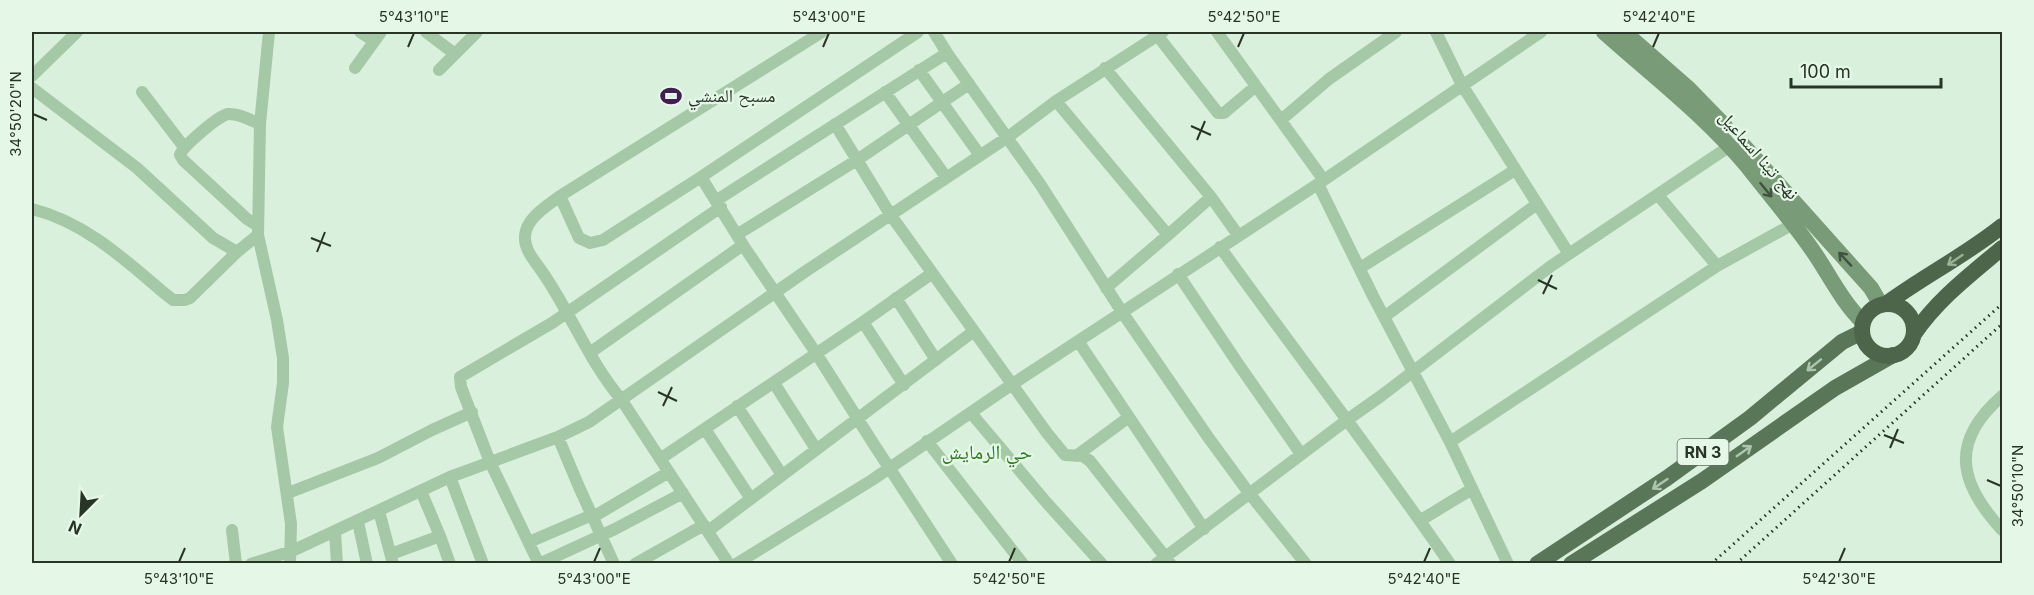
<svg xmlns="http://www.w3.org/2000/svg" width="2034" height="595" viewBox="0 0 2034 595" font-family="Inter,'Noto Naskh Arabic',sans-serif">
<style>
.lines{fill:none;stroke-linecap:round;stroke-linejoin:round}
.minor{stroke:#a5c8a7;stroke-width:12}
.secondary{stroke:#799b77;stroke-width:16}
.primary{stroke:#5a7658;stroke-width:16}
.trunk{stroke:#4d664b;stroke-width:16}
.rail{stroke:#283426;stroke-width:3;stroke-dasharray:1.5 4.5;stroke-linecap:butt}
.oneway{stroke:#40533e}
.oneway2{stroke:#99af99}
.oneway3{stroke:#adc4ae}
.ticks{fill:none;stroke:#283426;stroke-width:2}
.labels{text-anchor:middle;stroke-width:4.5;stroke-linejoin:round;paint-order:stroke}
.shield{fill:#e5f8e7;stroke:#616f60;stroke-width:1.5}
.shield-label{font-size:16px;font-weight:bold;fill:#283426}
.poi-label{font-size:18px;fill:#283426;stroke:#e5f8e7;text-anchor:start}
.street-label{font-size:18px;fill:#283426;stroke:#e5f8e7}
.neighbourhood-label{font-size:20px;fill:#317b21;stroke:#e5f8e7}
.neatline{fill:none;stroke:#283426;stroke-width:2}
.ticks-label{font-size:15px;text-anchor:middle;fill:#283426}
</style>
<rect width="100%" height="100%" fill="#d9f0dc"/>
<g class="lines">
<path class="minor" d="M 269,32 L 260,124 L 258,235 L 277,320 L 283,358 L 283,383 L 277,427 L 291,524 L 290,564
M 360,32 L 374,41
M 426,32 L 455,54
M 822,32 L 560,196 L 579,238 L 590,243 L 603,240 L 701,177 L 918,32
M 934,32 L 947,53 L 1040,184 L 1122,312 L 1208,437 L 1249,493 L 1306,564
M 1217,32 L 1323,179
M 1436,32 L 1462,85 L 1569,254
M 1157,35 L 1218,113 L 1224,113 L 1256,86
M 355,68 L 381,32
M 1105,68 L 1211,197 L 1238,235
M 439,70 L 477,32
M 919,70 L 979,154
M 32,76 L 77,32
M 32,88 L 137,168 L 213,238 L 237,252
M 142,92 L 184,147
M 885,92 L 946,177
M 1056,101 L 1168,235 L 1211,197
M 1281,120 L 1329,79 L 1396,32
M 835,124 L 890,214 L 1047,433 L 1065,455 L 1083,456 L 1090,461 L 1170,563
M 701,177 L 743,245 L 816,353 L 873,443 L 952,564
M 1318,184 L 1373,296 L 1450,442 L 1508,564
M 560,196 C 547,206 526,218 525,236 C 524,251 536,262 543,273 C 570,312 590,363 621,399 L 729,564
M 717,200 L 947,53
M 32,209 C 84,222 122,257 163,292 L 173,300 L 185,300 L 190,298 L 237,252 L 258,235
M 258,226 L 247,219 L 183,160 L 180,155 C 183,146 218,116 228,114 C 238,113 250,120 260,124
M 738,234 L 857,160 L 969,84
M 1220,247 C 1296,353 1376,456 1450,564
M 1717,266 L 1793,224
M 1360,268 L 1515,170
M 1178,274 L 1239,365 L 1301,454
M 1106,288 L 1168,235
M 896,298 L 936,360
M 1384,317 L 1537,204
M 863,322 L 904,385
M 1078,341 L 1204,529
M 591,352 L 743,245
M 774,383 L 816,449
M 2002,396 C 1949,442 1959,483 2002,530
M 737,406 L 782,475
M 971,413 L 1046,502 L 1102,564
M 705,429 L 751,499
M 558,437 L 579,487 L 614,564
M 927,441 L 1023,564
M 1450,442 L 1717,266 L 1658,195
M 1076,456 L 1129,417
M 660,459 L 863,322 L 931,274
M 450,477 L 483,564
M 288,493 L 378,458 L 432,430 L 472,412
M 379,511 L 393,564
M 593,517 L 669,472
M 1421,520 L 1472,489
M 358,522 L 367,564
M 232,530 L 236,564
M 708,531 L 974,331
M 335,532 L 337,564
M 440,536 L 450,564
M 529,542 L 592,515
M 391,554 L 440,536 L 421,491
M 251,564 L 292,551 L 450,477 L 558,437 L 589,422 L 806,271 L 1008,137 L 1056,101 L 1163,32
M 539,564 L 490,462 L 461,387 L 460,377 L 552,323 L 721,207
M 539,564 L 615,529 L 683,493
M 635,564 L 704,525
M 736,564 L 872,480 L 1011,385 L 1318,184 L 1541,32
M 1156,564 L 1347,420 L 1381,396 L 1551,266 L 1730,146"/>
<path class="secondary" d="M 1604,32 C 1653,76 1706,116 1748,167 C 1770,195 1793,222 1813,251 C 1829,274 1842,302 1863,322
M 1624,32 L 1689,89 L 1725,126
M 1743,145 L 1871,288 L 1881,305"/>
<path class="primary" d="M 1537,564 L 1667,478 L 1750,418 L 1842,342 L 1862,332
M 1571,564 L 1702,481 L 1835,388 L 1893,355"/>
<path class="trunk" d="M 1886,304 C 1924,276 1966,255 2002,226
M1862 330a26 26 0 1 1 52 0a26 26 0 1 1-52 0Z
M 1914,334 C 1938,299 1970,275 2002,248"/>
<path class="rail" d="M 1711,564 L 2002,304
M 1736,564 L 2002,324"/>
</g>
<defs><path id="oneway-shaft" d="M-6 0H5M1.5-3L5.5 0L1.5 3" fill="none" stroke-width="1.6" stroke-linecap="round" stroke-linejoin="round" transform="scale(1.5)"/></defs>
<g class="oneway">
<use href="#oneway-shaft" transform="translate(1766 190) rotate(51)"/>
<use href="#oneway-shaft" transform="translate(1845 259) rotate(-133)"/>
</g>
<use class="oneway2" href="#oneway-shaft" transform="translate(1955 260) rotate(146)"/>
<g class="oneway3">
<use href="#oneway-shaft" transform="translate(1814 365) rotate(141)"/>
<use href="#oneway-shaft" transform="translate(1744 451) rotate(-35)"/>
<use href="#oneway-shaft" transform="translate(1660 484) rotate(146)"/>
</g>
<path class="ticks" d="M 408,47 L 414,33M 823,47 L 829,33M 1238,47 L 1244,33M 1653,47 L 1659,33M 33,114 L 47,120M 1191,126 L 1211,135M 1197,140 L 1205,121M 311,238 L 331,246M 317,252 L 325,232M 1538,280 L 1557,289M 1543,294 L 1552,275M 658,392 L 677,401M 663,406 L 672,387M 1884,435 L 1904,443M 1890,448 L 1898,429M 1987,480 L 2001,486M 179,562 L 185,548M 594,562 L 600,548M 1009,562 L 1015,548M 1424,562 L 1430,548M 1839,562 L 1845,548"/>
<defs>
<symbol id="stadium-bare" viewBox="-9 -9 18 18"><path d="M0-5a6.5 5 0 1 0 0 10a6.5 5 0 1 0 0-10ZM-3.5-1.8h7v3.6h-7Z" fill="#411d54" stroke="#e5f8e7" stroke-width="2.5" paint-order="stroke"/></symbol>
</defs>
<g fill-rule="evenodd">
<use href="#stadium-bare" x="656" y="81" width="30" height="30"/>
</g>
<g class="labels">
<rect class="shield" x="1677.5" y="439" width="51" height="26" rx="4.5"/>
<g class="shield-label">
<text x="1703" y="458">RN 3</text>
</g>
<g class="poi-label">
<text x="688" y="102">مسبح المنشي</text>
</g>
<g class="street-label">
<text transform="translate(1759 155) rotate(49)" y="6">نهج تينا اسماعيل</text>
</g>
<g class="neighbourhood-label">
<text x="987" y="459">حي الرمايش</text>
</g>
</g>
<rect width="2034" height="595" fill="none" stroke="#e5f8e7" stroke-width="66"/>
<g transform="translate(81 514) rotate(204)" stroke="#e5f8e7" stroke-width="4.5" paint-order="stroke">
<path d="M0-4.5L10 22L0 15L-10 22Z" fill="#283426"/>
<text y="-9" font-size="16" font-weight="bold" text-anchor="middle" fill="#283426">N</text>
</g>
<path d="M1791 78v9h150v-9" fill="none" stroke="#283426" stroke-width="3"/>
<text x="1800" y="78" font-size="18" fill="#283426" stroke="#e5f8e7" stroke-width="4.5" paint-order="stroke">100 m</text>
<rect x="33" y="33" width="1968" height="529" class="neatline"/>
<g class="ticks-label">
<text x="414" y="22">5°43'10"E</text>
<text x="829" y="22">5°43'00"E</text>
<text x="1244" y="22">5°42'50"E</text>
<text x="1659" y="22">5°42'40"E</text>
<text transform="translate(16 114) rotate(-90)" y="5">34°50'20"N</text>
<text transform="translate(2018 486) rotate(-90)" y="5">34°50'10"N</text>
<text x="179" y="584">5°43'10"E</text>
<text x="594" y="584">5°43'00"E</text>
<text x="1009" y="584">5°42'50"E</text>
<text x="1424" y="584">5°42'40"E</text>
<text x="1839" y="584">5°42'30"E</text>
</g>
</svg>
